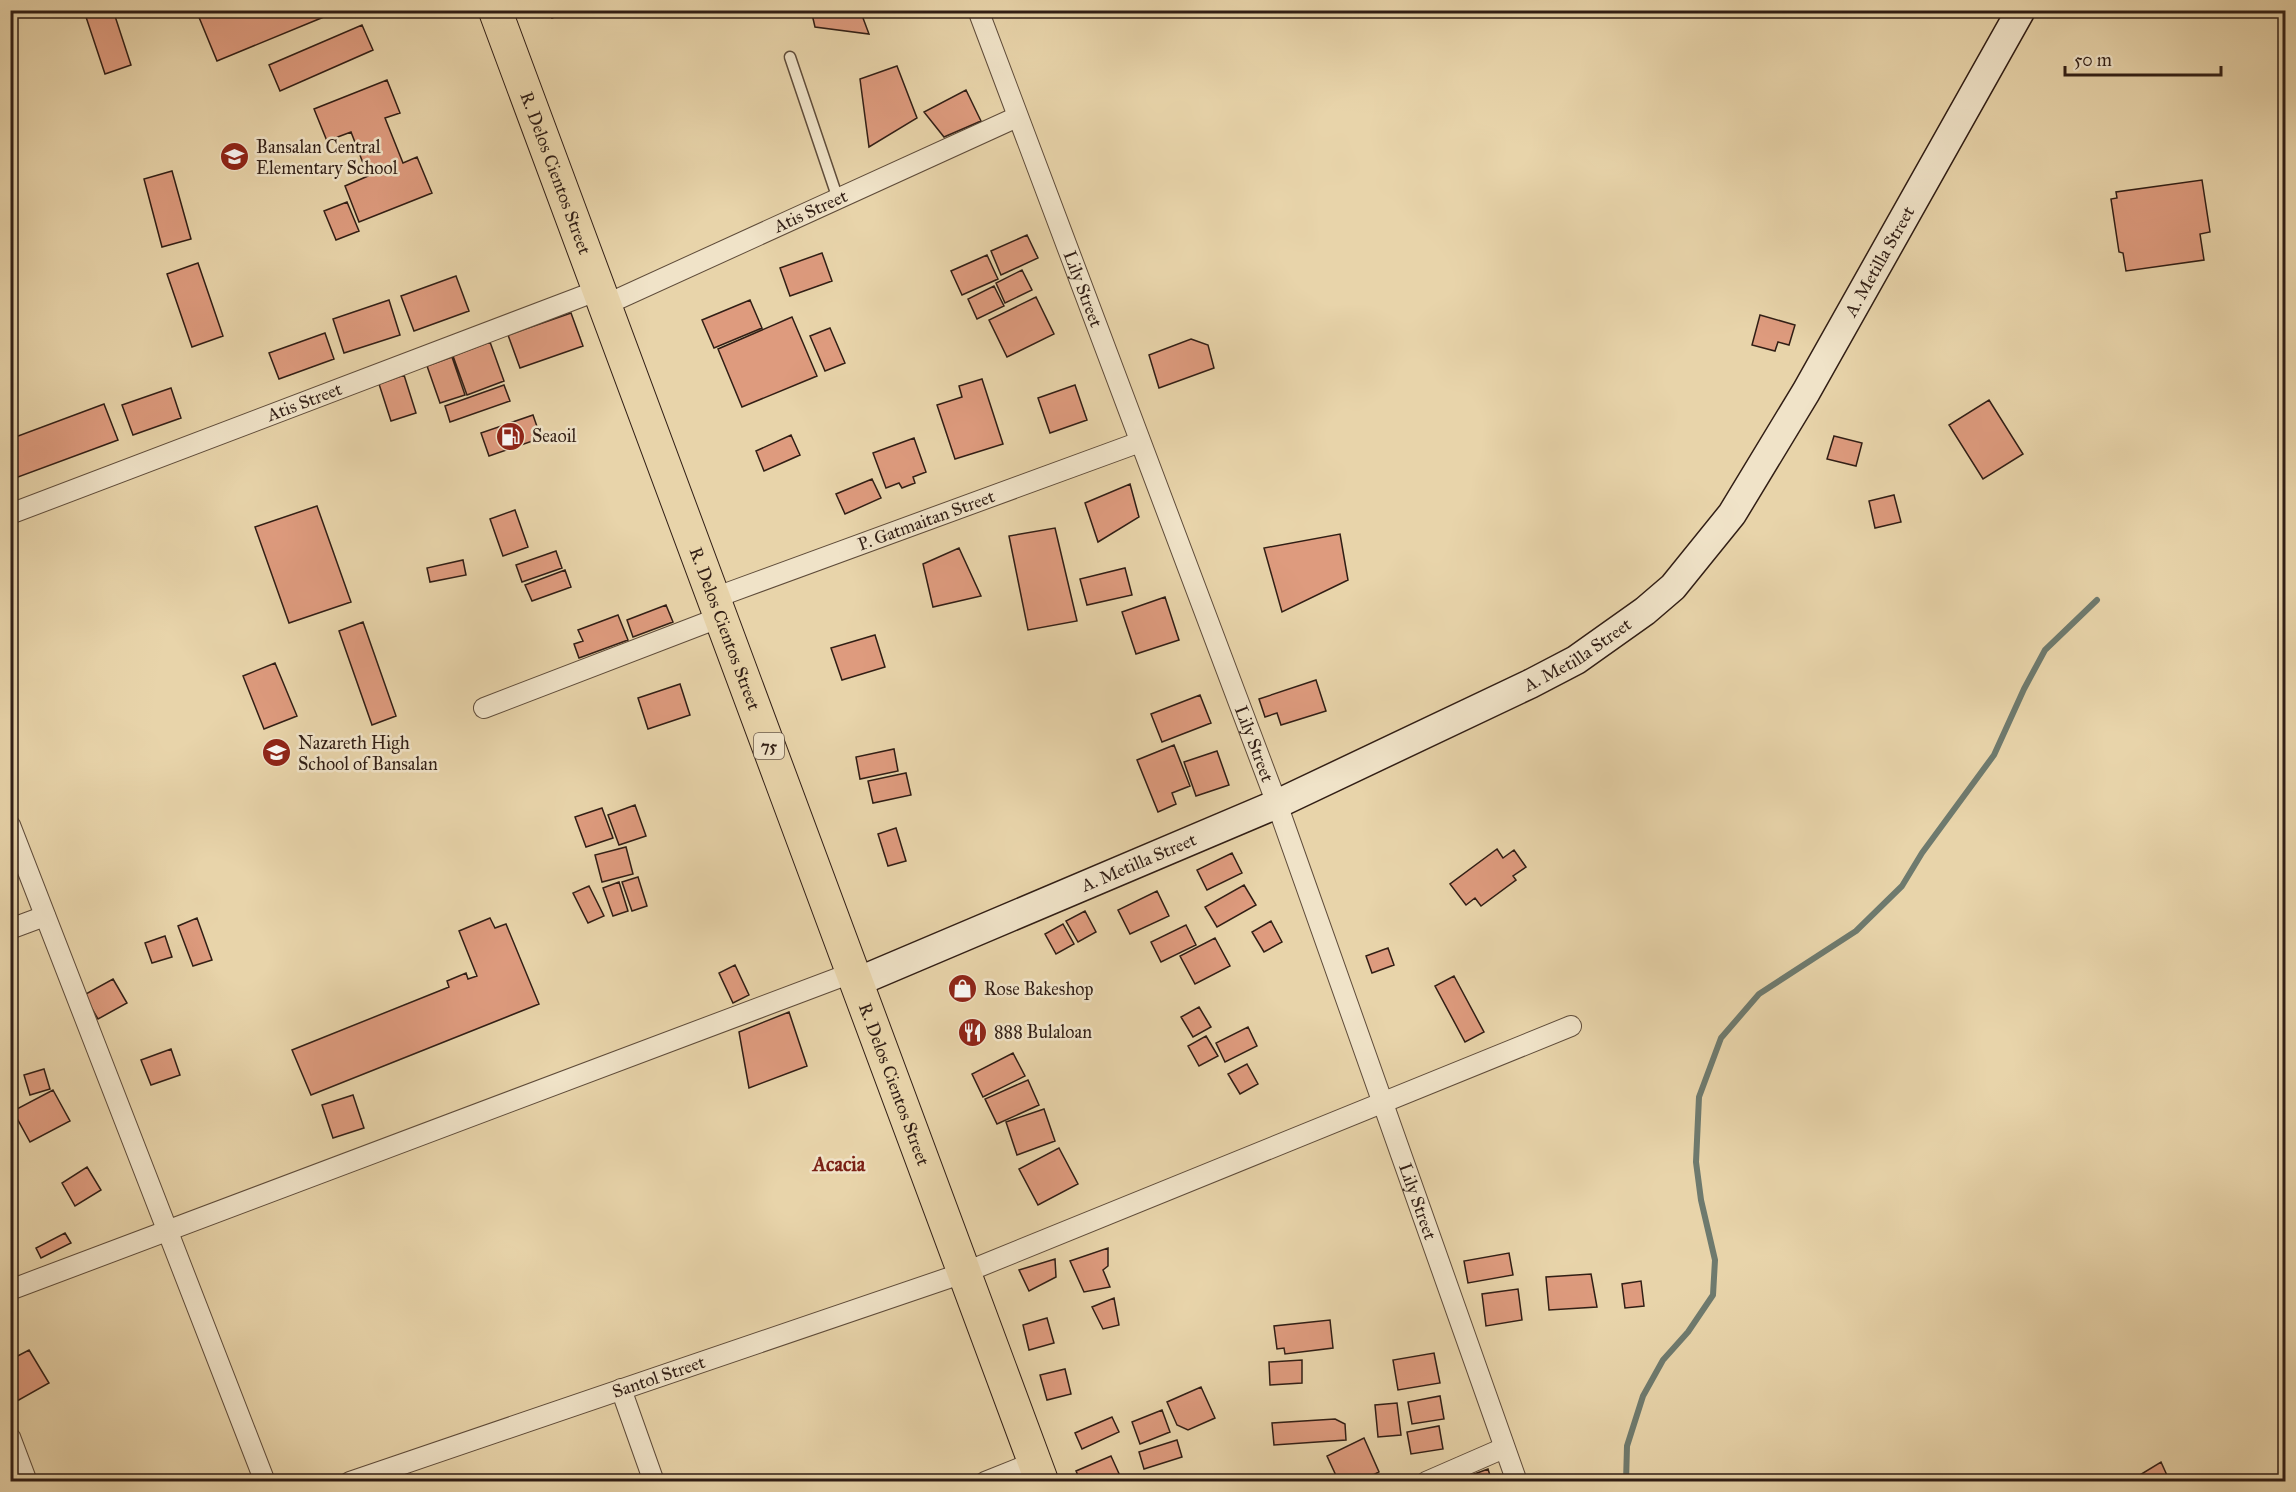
<svg xmlns="http://www.w3.org/2000/svg" width="2296" height="1492" viewBox="0 0 2296 1492" font-family="'IM FELL Great Primer',serif">
<style>
.lines{fill:none;stroke-linecap:round;stroke-linejoin:round}
.stream{stroke:#6e7a6e;stroke-width:6}
.building{fill:#de9b7e;stroke:#311e15;stroke-width:1.5}
.service-casing{stroke:#5f4c3a;stroke-width:13}
.minor-casing{stroke:#5f4c3a;stroke-width:22}
.secondary-casing{stroke:#311e15;stroke-width:31}
.trunk-casing{stroke:#311e15;stroke-width:35}
.service{stroke:#f0e3c8;stroke-width:10}
.minor{stroke:#f0e3c8;stroke-width:20}
.secondary{stroke:#f0e3c8;stroke-width:28}
.trunk{stroke:#e8d4aa;stroke-width:33}
.labels{text-anchor:middle;stroke-width:5;stroke-linejoin:round;paint-order:stroke}
.shield{fill:#f0e3c8;stroke:#6a594b;stroke-width:1.5}
.shield-label{font-size:16px;font-weight:bold;fill:#311e15}
.poi-label{font-size:18px;fill:#311e15;stroke:#f0e3c8;text-anchor:start}
.street-label{font-size:18px;fill:#311e15;stroke:#f0e3c8}
.neighbourhood-label{font-size:20px;font-weight:bold;fill:#7a1f14;stroke:#f0e3c8}
</style>
<rect width="100%" height="100%" fill="#e8d4aa"/>
<filter id="stains"><feTurbulence type="fractalNoise" baseFrequency=".00333" numOctaves="4"/><feColorMatrix values="0 0 0 0 .2 0 0 0 0 .09 0 0 0 0 .02 0 0 0 .5 -.17"/></filter>
<radialGradient id="worn" r=".72"><stop offset=".6" stop-color="#630" stop-opacity="0"/><stop offset="1" stop-color="#630" stop-opacity=".3"/></radialGradient>
<g class="lines">
<path class="stream" d="M 1626,1482 L 1627,1446 L 1643,1396 L 1663,1360 L 1688,1332 L 1713,1295 L 1715,1260 L 1701,1200 L 1696,1162 L 1699,1097 L 1721,1038 L 1759,994 L 1856,931 L 1902,886 L 1922,853 L 1994,755 L 2024,689 L 2045,650 L 2097,600"/>
</g>
<path class="building" d="M 96,10 L 113,10 L 131,65 L 105,74 L 85,14 Z
M 196,10 L 329,10 L 331,14 L 217,61 Z
M 549,10 L 572,10 L 552,18 Z
M 811,10 L 860,10 L 869,34 L 815,27 Z
M 362,25 L 373,50 L 280,91 L 269,65 Z
M 897,66 L 917,118 L 869,147 L 860,79 Z
M 387,80 L 400,113 L 385,118 L 403,163 L 417,157 L 432,193 L 359,222 L 345,186 L 368,176 L 351,132 L 327,141 L 314,109 Z
M 966,90 L 981,121 L 944,137 L 924,112 Z
M 172,171 L 191,239 L 162,247 L 144,179 Z
M 2202,180 L 2210,232 L 2200,234 L 2204,260 L 2126,271 L 2123,253 L 2119,252 L 2111,199 L 2117,198 L 2116,192 Z
M 347,202 L 359,231 L 336,240 L 324,211 Z
M 1027,235 L 1038,258 L 1001,275 L 991,251 Z
M 822,253 L 832,281 L 790,296 L 780,268 Z
M 987,255 L 998,279 L 962,295 L 951,271 Z
M 198,263 L 223,336 L 192,347 L 167,274 Z
M 1022,270 L 1032,290 L 1005,303 L 996,283 Z
M 456,276 L 469,311 L 414,331 L 401,296 Z
M 994,286 L 1004,306 L 977,319 L 968,299 Z
M 1036,297 L 1054,334 L 1007,357 L 989,320 Z
M 389,300 L 400,335 L 344,353 L 333,319 Z
M 750,300 L 762,328 L 714,348 L 702,320 Z
M 571,313 L 583,346 L 520,368 L 508,335 Z
M 1760,315 L 1795,325 L 1789,345 L 1778,342 L 1775,351 L 1752,345 Z
M 792,317 L 817,376 L 742,407 L 718,349 Z
M 830,328 L 845,363 L 825,371 L 810,336 Z
M 325,333 L 334,359 L 279,379 L 269,353 Z
M 1191,339 L 1208,345 L 1214,368 L 1159,388 L 1149,355 Z
M 490,342 L 504,381 L 467,395 L 453,356 Z
M 452,357 L 465,395 L 440,403 L 427,366 Z
M 404,375 L 416,413 L 391,421 L 379,384 Z
M 982,379 L 1003,444 L 955,459 L 937,405 L 962,397 L 959,386 Z
M 504,385 L 510,401 L 450,422 L 445,406 Z
M 1075,385 L 1087,420 L 1050,433 L 1038,398 Z
M 171,388 L 181,418 L 133,435 L 122,405 Z
M 1989,400 L 2023,454 L 1983,479 L 1949,425 Z
M 104,404 L 118,440 L 10,480 L 10,439 Z
M 533,415 L 541,438 L 489,456 L 481,433 Z
M 791,435 L 800,455 L 764,471 L 756,451 Z
M 1834,436 L 1862,443 L 1856,466 L 1827,459 Z
M 914,438 L 926,472 L 913,477 L 915,483 L 902,488 L 899,483 L 886,488 L 873,453 Z
M 872,479 L 881,498 L 845,514 L 836,494 Z
M 1130,484 L 1139,517 L 1098,542 L 1085,503 Z
M 1894,495 L 1901,522 L 1875,528 L 1869,501 Z
M 317,506 L 351,602 L 289,623 L 255,527 Z
M 515,510 L 528,547 L 503,556 L 490,519 Z
M 1055,528 L 1077,621 L 1028,630 L 1009,536 Z
M 1340,534 L 1348,580 L 1282,612 L 1264,548 Z
M 959,548 L 981,596 L 933,607 L 923,564 Z
M 556,551 L 562,568 L 522,582 L 516,565 Z
M 463,560 L 466,575 L 430,582 L 427,568 Z
M 1125,568 L 1132,595 L 1087,605 L 1080,579 Z
M 565,570 L 571,587 L 532,601 L 525,585 Z
M 1165,597 L 1179,640 L 1136,654 L 1122,612 Z
M 666,605 L 673,622 L 633,637 L 627,620 Z
M 618,615 L 628,640 L 579,658 L 574,644 L 583,641 L 578,630 Z
M 363,622 L 396,716 L 372,725 L 339,631 Z
M 875,635 L 885,667 L 842,680 L 831,648 Z
M 275,663 L 297,716 L 264,729 L 243,676 Z
M 1316,680 L 1326,711 L 1281,725 L 1277,713 L 1265,717 L 1259,699 Z
M 680,684 L 690,715 L 648,729 L 638,698 Z
M 1200,695 L 1211,723 L 1162,742 L 1151,714 Z
M 1174,745 L 1190,786 L 1172,793 L 1176,804 L 1158,812 L 1137,760 Z
M 894,749 L 898,771 L 860,779 L 856,757 Z
M 1217,751 L 1229,785 L 1196,796 L 1184,762 Z
M 906,773 L 911,795 L 873,803 L 868,781 Z
M 635,805 L 646,836 L 619,845 L 608,815 Z
M 602,808 L 613,838 L 586,847 L 575,817 Z
M 896,828 L 906,861 L 888,866 L 878,834 Z
M 626,847 L 633,874 L 602,882 L 595,855 Z
M 1497,849 L 1503,858 L 1514,850 L 1526,867 L 1513,876 L 1516,880 L 1481,906 L 1475,898 L 1466,905 L 1450,884 Z
M 1232,853 L 1242,873 L 1207,890 L 1197,870 Z
M 638,877 L 647,906 L 632,911 L 622,882 Z
M 619,882 L 628,911 L 613,916 L 603,888 Z
M 1244,885 L 1256,905 L 1217,927 L 1205,907 Z
M 589,886 L 604,916 L 588,923 L 573,893 Z
M 1157,891 L 1169,916 L 1130,934 L 1118,910 Z
M 1085,911 L 1096,932 L 1078,942 L 1066,921 Z
M 197,918 L 212,960 L 193,966 L 178,926 Z
M 490,918 L 495,928 L 506,924 L 539,1004 L 311,1095 L 292,1050 L 449,987 L 447,981 L 466,973 L 468,979 L 477,976 L 459,931 Z
M 1271,921 L 1282,942 L 1264,952 L 1252,932 Z
M 1063,924 L 1074,944 L 1056,954 L 1045,934 Z
M 1186,925 L 1196,945 L 1161,962 L 1151,942 Z
M 165,936 L 172,957 L 152,963 L 145,943 Z
M 1215,938 L 1230,966 L 1195,984 L 1180,956 Z
M 1388,948 L 1394,965 L 1372,973 L 1366,956 Z
M 735,965 L 749,995 L 733,1003 L 719,973 Z
M 1454,976 L 1484,1032 L 1465,1042 L 1435,986 Z
M 113,979 L 127,1003 L 98,1019 L 84,995 Z
M 1199,1007 L 1211,1027 L 1193,1037 L 1181,1017 Z
M 789,1012 L 807,1066 L 749,1088 L 739,1032 Z
M 1248,1027 L 1257,1046 L 1225,1062 L 1216,1043 Z
M 1206,1036 L 1218,1056 L 1199,1066 L 1188,1046 Z
M 171,1049 L 180,1075 L 151,1085 L 141,1060 Z
M 1013,1053 L 1025,1076 L 983,1097 L 972,1074 Z
M 1247,1064 L 1258,1084 L 1240,1094 L 1228,1074 Z
M 44,1069 L 50,1089 L 30,1095 L 24,1075 Z
M 1028,1080 L 1039,1105 L 997,1124 L 985,1099 Z
M 53,1090 L 70,1121 L 30,1142 L 13,1111 Z
M 353,1095 L 364,1128 L 333,1138 L 322,1105 Z
M 1044,1109 L 1055,1141 L 1017,1155 L 1006,1122 Z
M 1059,1148 L 1078,1184 L 1038,1205 L 1019,1169 Z
M 87,1167 L 101,1190 L 75,1206 L 62,1183 Z
M 65,1233 L 71,1243 L 41,1258 L 36,1248 Z
M 1108,1248 L 1108,1266 L 1103,1270 L 1110,1287 L 1084,1292 L 1070,1261 Z
M 1509,1253 L 1513,1275 L 1468,1283 L 1464,1261 Z
M 1055,1259 L 1056,1277 L 1029,1291 L 1019,1270 Z
M 1591,1274 L 1597,1307 L 1549,1310 L 1546,1277 Z
M 1641,1281 L 1644,1306 L 1625,1308 L 1622,1284 Z
M 1518,1289 L 1522,1320 L 1486,1326 L 1482,1294 Z
M 1114,1298 L 1119,1325 L 1103,1329 L 1092,1307 Z
M 1047,1318 L 1054,1343 L 1029,1350 L 1023,1325 Z
M 1330,1320 L 1333,1348 L 1285,1354 L 1284,1348 L 1277,1349 L 1274,1326 Z
M 29,1350 L 49,1383 L 10,1405 L 10,1360 Z
M 1434,1353 L 1440,1383 L 1398,1390 L 1393,1360 Z
M 1302,1360 L 1302,1383 L 1270,1385 L 1269,1362 Z
M 1065,1369 L 1071,1394 L 1047,1400 L 1040,1375 Z
M 1201,1387 L 1215,1418 L 1188,1430 L 1177,1425 L 1167,1402 Z
M 1440,1396 L 1444,1419 L 1412,1424 L 1408,1402 Z
M 1397,1403 L 1401,1435 L 1378,1437 L 1375,1405 Z
M 1162,1410 L 1170,1432 L 1140,1444 L 1132,1422 Z
M 1112,1417 L 1119,1432 L 1082,1449 L 1075,1433 Z
M 1335,1419 L 1345,1424 L 1346,1440 L 1274,1445 L 1272,1423 Z
M 1439,1426 L 1443,1449 L 1411,1454 L 1407,1432 Z
M 1364,1438 L 1379,1472 L 1363,1480 L 1363,1482 L 1339,1482 L 1327,1456 Z
M 1177,1440 L 1182,1457 L 1144,1469 L 1139,1452 Z
M 1111,1456 L 1121,1478 L 1111,1482 L 1081,1482 L 1076,1471 Z
M 2161,1462 L 2170,1482 L 2130,1482 L 2130,1481 Z
M 1488,1469 L 1492,1482 L 1459,1482 L 1458,1480 Z"/>
<g class="lines">
<defs>
<path id="service" d="M 790,57 L 838,199"/>
<g id="minor">
<path id="s1" d="M 978,10 L 1277,804 L 1517,1482"/>
<path id="s2" d="M 605,305 L 1017,117"/>
<path id="s3" d="M 10,514 L 599,290"/>
<path id="s4" d="M 714,598 L 1140,442"/>
<path d="M 484,708 L 721,617"/>
<path d="M 10,825 L 265,1482"/>
<path d="M 10,929 L 45,916"/>
<path d="M 10,1290 L 854,972"/>
<path d="M 621,1389 L 654,1482"/>
<path d="M 10,1437 L 27,1482"/>
<path id="s5" d="M 350,1482 L 966,1272 L 1571,1026"/>
<path d="M 985,1482 L 1035,1462"/>
<path d="M 1426,1482 L 1504,1448"/>
</g>
<g id="secondary">
<path id="s6" d="M 857,982 L 1277,804 L 1530,684 L 1576,660 L 1645,611 L 1673,587 L 1732,514 L 1806,392 L 2021,10"/>
</g>
<g id="trunk">
<path id="s7" d="M 495,10 L 1042,1482"/>
</g>
</defs>
<use href="#service" class="service-casing"/>
<use href="#minor" class="minor-casing"/>
<use href="#secondary" class="secondary-casing"/>
<use href="#trunk" class="trunk-casing"/>
<use href="#service" class="service"/>
<use href="#minor" class="minor"/>
<use href="#secondary" class="secondary"/>
<use href="#trunk" class="trunk"/>
</g>
<defs>
<symbol id="school-disc" viewBox="-11 -11 22 22"><circle r="9.5" fill="#8f2418" stroke="#f0e3c8"/><path d="M0-5L7-2L0 1L-7-2ZM-4 1L0 2.5L4 1V4Q0 6-4 4Z" fill="#fff"/></symbol>
<symbol id="fuel-disc" viewBox="-11 -11 22 22"><circle r="9.5" fill="#8f2418" stroke="#f0e3c8"/><path d="M-5.5-6h7V0h2V4h1.3V-2.5L3-4.5l.8-.8L6-3V5H2.5V1h-1V6h-7ZM-4.2-4.7v3.2H.2V-4.7Z" fill="#fff"/></symbol>
<symbol id="shop-disc" viewBox="-11 -11 22 22"><circle r="9.5" fill="#8f2418" stroke="#f0e3c8"/><path d="M-5-2.5h2.3a2.7 3.5 0 0 1 5.4 0H5L5.5 6h-11ZM-1.5-2.5h3a1.5 2.3 0 0 0-3 0Z" fill="#fff"/></symbol>
<symbol id="restaurant-disc" viewBox="-11 -11 22 22"><circle r="9.5" fill="#8f2418" stroke="#f0e3c8"/><path d="M-5-6h1v4h1v-4h1v4h1v-4h1v5L-1.5 .5V6h-2V.5L-5-1ZM5-6V6H3V1.5H1.5Q1.5-4 5-6Z" fill="#fff"/></symbol>
</defs>
<g fill-rule="evenodd">
<use href="#school-disc" x="218" y="140" width="33" height="33"/>
<use href="#fuel-disc" x="494" y="420" width="33" height="33"/>
<use href="#school-disc" x="260" y="736" width="33" height="33"/>
<use href="#shop-disc" x="946" y="972" width="33" height="33"/>
<use href="#restaurant-disc" x="956" y="1016" width="33" height="33"/>
</g>
<g class="labels">
<rect class="shield" x="754" y="733" width="30" height="26" rx="4.5"/>
<g class="shield-label">
<text x="769" y="752">75</text>
</g>
<g class="poi-label">
<text x="256" y="153">Bansalan Central<tspan x="256" dy="21">Elementary School</tspan></text>
<text x="532" y="442">Seaoil</text>
<text x="298" y="749">Nazareth High<tspan x="298" dy="21">School of Bansalan</tspan></text>
<text x="984" y="995">Rose Bakeshop</text>
<text x="994" y="1038">888 Bulaloan</text>
</g>
<g class="street-label">
<text dy="6" stroke="none"><textPath href="#s7" startOffset="174">R. Delos Cientos Street</textPath></text>
<text dy="6" stroke="none"><textPath href="#s2" startOffset="226">Atis Street</textPath></text>
<text dy="6" stroke="none"><textPath href="#s6" startOffset="1296">A. Metilla Street</textPath></text>
<text dy="6" stroke="none"><textPath href="#s1" startOffset="298">Lily Street</textPath></text>
<text dy="6" stroke="none"><textPath href="#s3" startOffset="315">Atis Street</textPath></text>
<text dy="6" stroke="none"><textPath href="#s4" startOffset="226">P. Gatmaitan Street</textPath></text>
<text dy="6" stroke="none"><textPath href="#s7" startOffset="660">R. Delos Cientos Street</textPath></text>
<text dy="6" stroke="none"><textPath href="#s6" startOffset="792">A. Metilla Street</textPath></text>
<text dy="6" stroke="none"><textPath href="#s1" startOffset="784">Lily Street</textPath></text>
<text dy="6" stroke="none"><textPath href="#s6" startOffset="306">A. Metilla Street</textPath></text>
<text dy="6" stroke="none"><textPath href="#s7" startOffset="1146">R. Delos Cientos Street</textPath></text>
<text dy="6" stroke="none"><textPath href="#s1" startOffset="1270">Lily Street</textPath></text>
<text dy="6" stroke="none"><textPath href="#s5" startOffset="326">Santol Street</textPath></text>
</g>
<g class="neighbourhood-label">
<text x="839" y="1171">Acacia</text>
</g>
</g>
<rect width="2296" height="1492" fill="none" stroke="#e8d4aa" stroke-width="36"/>
<rect x="12" y="12" width="2272" height="1468" fill="none" stroke="#311e15" stroke-width="3"/>
<rect x="18" y="18" width="2260" height="1456" fill="none" stroke="#311e15" stroke-width="1.5"/>
<path d="M2065 66v9h156v-9" fill="none" stroke="#311e15" stroke-width="3"/>
<text x="2074" y="66" font-size="18" fill="#311e15" stroke="#f0e3c8" stroke-width="4.5" paint-order="stroke">50 m</text>
<rect width="100%" height="100%" filter="url(#stains)"/>
<rect width="100%" height="100%" fill="url(#worn)"/>
</svg>
